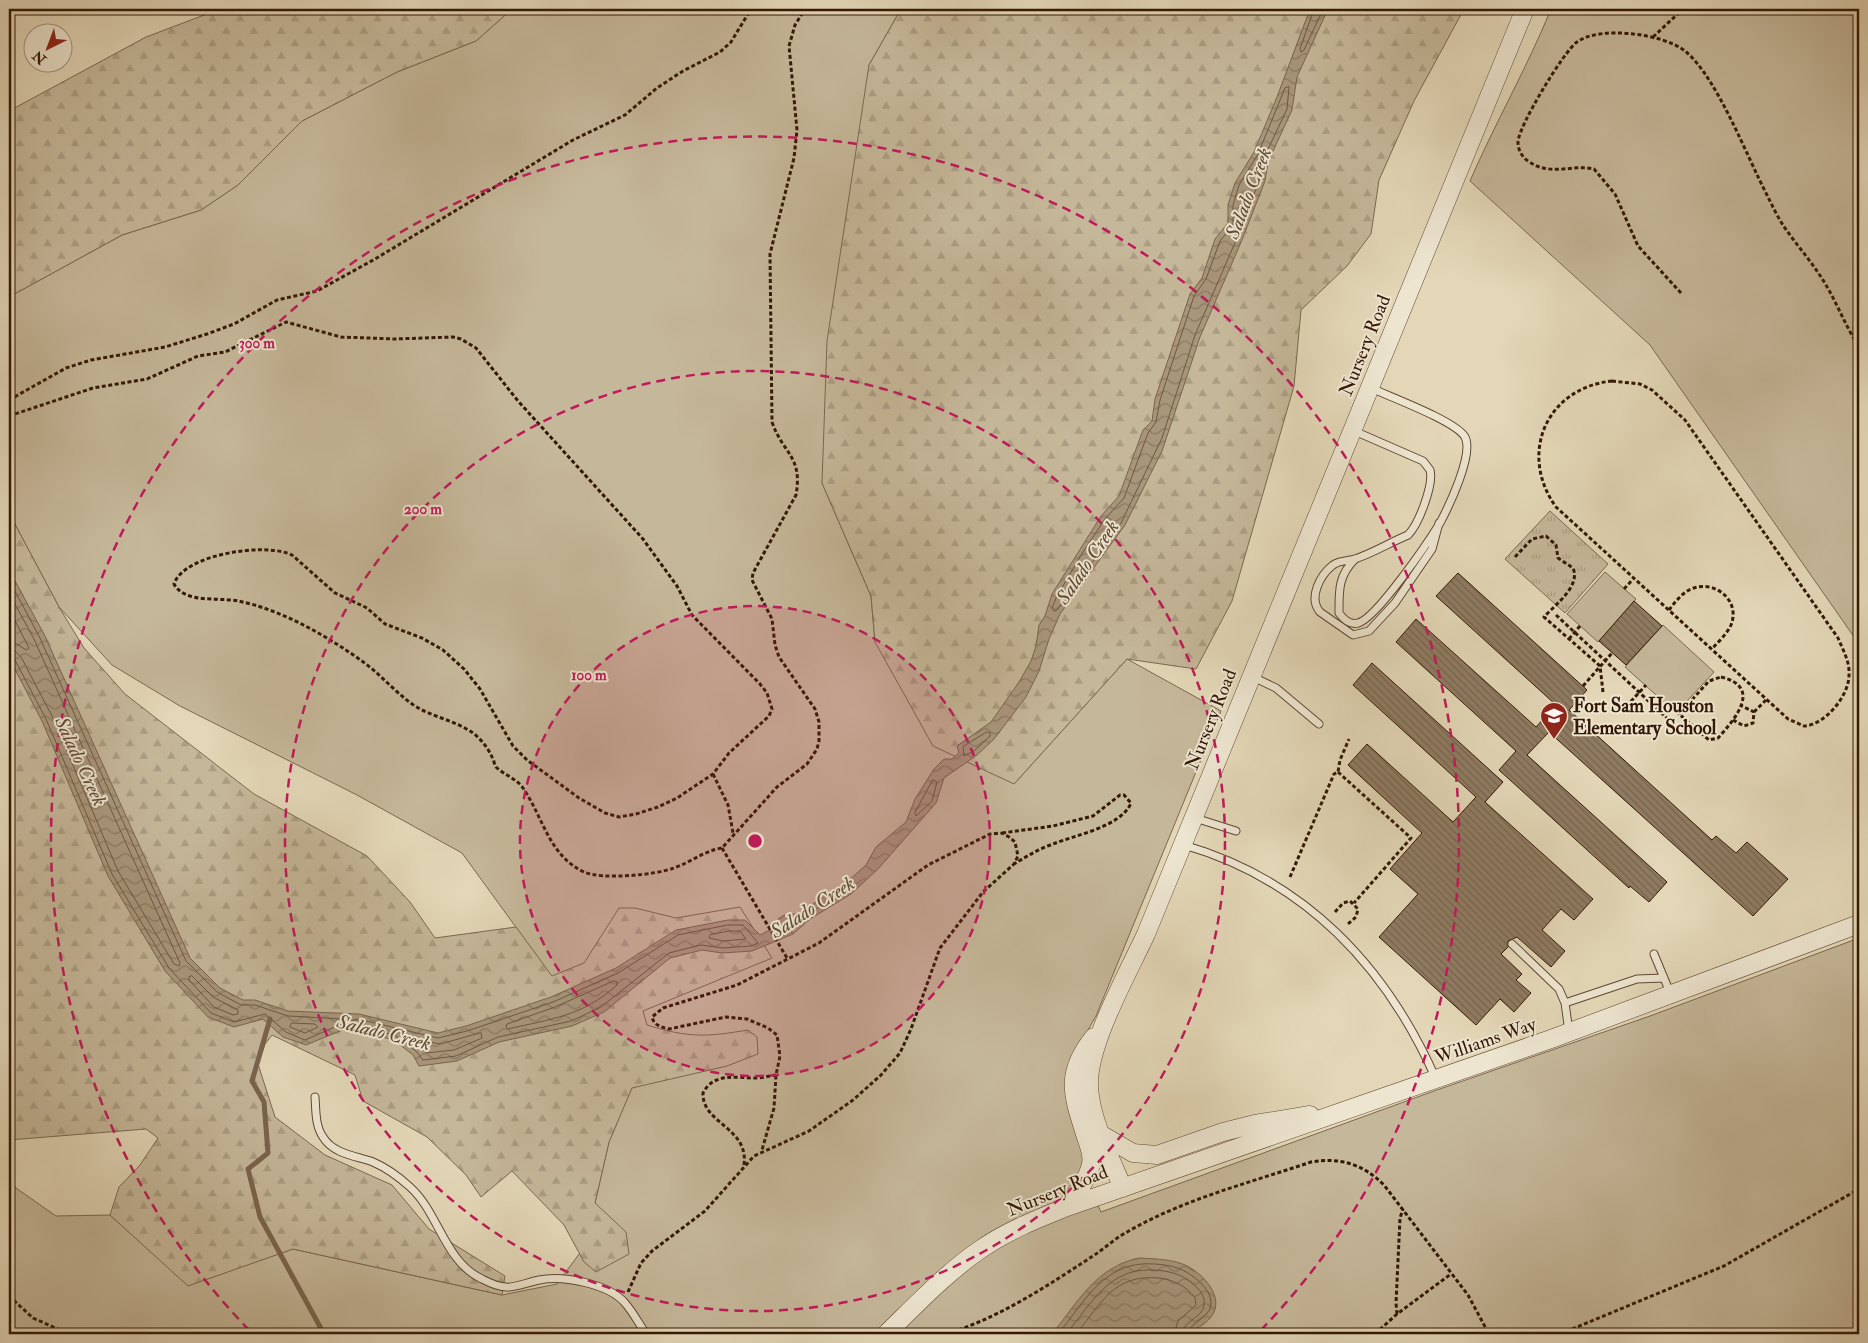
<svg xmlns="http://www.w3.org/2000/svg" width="1868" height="1343" viewBox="0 0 1868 1343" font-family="'IM FELL Double Pica',serif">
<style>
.grass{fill:#c5b799;stroke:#7c6850}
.forest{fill:url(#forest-firs);stroke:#7c6850}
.park{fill:url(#park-tufts);stroke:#7c6850}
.water{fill:url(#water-waves);stroke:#7a644c}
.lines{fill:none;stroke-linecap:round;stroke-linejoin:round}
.shore{stroke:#6e5740;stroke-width:1}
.stream{stroke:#7a644c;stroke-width:5}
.building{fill:url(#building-back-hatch);stroke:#341806}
.service-casing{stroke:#604832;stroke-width:9}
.tertiary-casing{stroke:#604832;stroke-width:19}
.path{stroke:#341806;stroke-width:3;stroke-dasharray:4 2.5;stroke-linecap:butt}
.service{stroke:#ede5d0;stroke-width:7}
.tertiary{stroke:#ede5d0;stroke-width:18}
.ring{fill:none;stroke:#c2185b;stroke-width:2.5;stroke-dasharray:9 6}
.labels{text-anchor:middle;stroke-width:4;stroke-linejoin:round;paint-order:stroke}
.street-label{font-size:19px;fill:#341806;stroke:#ede5d0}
.poi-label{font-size:19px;font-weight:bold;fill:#341806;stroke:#ede5d0;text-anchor:start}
.water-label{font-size:20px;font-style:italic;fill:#624a35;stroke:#ede5d0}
.centre{fill:#c2185b;stroke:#ede5d0;stroke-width:2.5}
.ring-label{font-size:15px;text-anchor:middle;font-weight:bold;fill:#c2185b;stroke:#ede5d0;stroke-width:4;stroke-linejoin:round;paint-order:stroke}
</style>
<defs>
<pattern id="forest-firs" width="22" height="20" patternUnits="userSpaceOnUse" patternTransform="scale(1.25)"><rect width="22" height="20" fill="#c5b799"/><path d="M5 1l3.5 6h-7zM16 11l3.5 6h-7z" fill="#aa9d82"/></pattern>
<pattern id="park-tufts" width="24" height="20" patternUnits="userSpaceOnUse" patternTransform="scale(1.25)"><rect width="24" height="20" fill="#c5b799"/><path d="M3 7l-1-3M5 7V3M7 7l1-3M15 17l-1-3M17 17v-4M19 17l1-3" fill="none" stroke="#aa9d82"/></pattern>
<pattern id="water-waves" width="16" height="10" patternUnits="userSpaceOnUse" patternTransform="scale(1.25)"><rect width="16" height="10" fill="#a8967b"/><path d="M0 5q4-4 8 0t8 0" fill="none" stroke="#8a7963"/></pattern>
<pattern id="building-back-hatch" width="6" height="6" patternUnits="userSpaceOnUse" patternTransform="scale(1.25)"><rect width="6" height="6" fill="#8f7b62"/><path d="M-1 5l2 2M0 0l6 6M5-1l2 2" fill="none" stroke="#76644f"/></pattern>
</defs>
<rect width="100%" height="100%" fill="#e3d7b7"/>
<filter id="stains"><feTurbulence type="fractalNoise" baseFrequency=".004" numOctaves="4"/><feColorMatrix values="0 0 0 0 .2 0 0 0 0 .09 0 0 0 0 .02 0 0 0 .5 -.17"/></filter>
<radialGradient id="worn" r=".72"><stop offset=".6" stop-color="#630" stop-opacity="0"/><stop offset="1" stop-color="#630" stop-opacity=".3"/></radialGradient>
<path class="grass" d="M 512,9 L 901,9 L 869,65 L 822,483 L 871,596 L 875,642 L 1014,784 L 1127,659 L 1221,711 L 1096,1016 L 1076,1051 L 1083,1158 L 1081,1168 L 1101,1212 L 1434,1091 L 1650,1016 L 1859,938 L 1859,1334 L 9,1334 L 9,1178 L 16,1188 L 56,1216 L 110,1215 L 188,1285 L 293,1249 L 502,1295 L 557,1284 L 585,1246 L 609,1142 L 632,1087 L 462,853 L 357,795 L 180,706 L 112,665 L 59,607 L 9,513 L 9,297 L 122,235 L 201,210 L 238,185 L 302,121 L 397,72 L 476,41 Z
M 1551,9 L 1859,9 L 1859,644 L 1650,345 L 1470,181 C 1495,123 1527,68 1551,9 Z
M 1605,572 L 1636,599 L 1598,642 L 1567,614 Z
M 1663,625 L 1714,672 L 1676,713 L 1625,667 Z"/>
<path class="forest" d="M 220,9 L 512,9 L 476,41 L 397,72 L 302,121 L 238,185 L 201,210 L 122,235 L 9,297 L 9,111 L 146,37 Z
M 901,9 L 1464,9 L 1414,101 L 1379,180 L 1371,234 L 1347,266 L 1301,310 L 1294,386 L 1232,601 L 1196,669 L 1127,659 L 1014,784 L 933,746 L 875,642 L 871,596 L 822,483 L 827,341 L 869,65 Z
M 9,513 L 59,607 L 84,648 L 125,694 L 254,794 L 367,856 L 410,902 L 435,938 L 516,927 L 552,976 L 584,963 L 619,908 L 635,908 L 676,918 L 740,907 L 772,958 L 643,1011 L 647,1025 C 689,1038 706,1037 748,1030 L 757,1037 L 758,1054 L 727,1066 L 632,1088 L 609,1142 L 595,1203 L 626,1232 L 629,1254 L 596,1272 L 584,1262 L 564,1225 L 512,1171 L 481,1197 L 466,1175 L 427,1137 L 363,1101 L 355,1075 L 272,1035 L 265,1044 L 258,1064 L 275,1117 L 325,1155 L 392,1185 L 429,1229 L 505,1276 L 502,1295 L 293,1249 L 188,1286 L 110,1215 L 119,1187 L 140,1165 L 158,1138 L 146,1129 L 9,1140 Z"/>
<path class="park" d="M 1550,511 L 1608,564 L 1565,613 L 1505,559 Z"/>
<path class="water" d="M 1310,9 L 1328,9 L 1297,77 L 1292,110 L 1268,162 L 1265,181 L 1242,240 L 1200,337 L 1162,451 L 1125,525 L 1060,614 L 1049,639 L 1039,671 L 1026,697 L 994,739 L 977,755 L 944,778 L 936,803 L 878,869 L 851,894 L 810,919 L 793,934 L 752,951 L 722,953 L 702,950 L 670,958 L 604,1012 L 572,1026 L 499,1042 L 457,1061 L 419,1066 L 413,1055 L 394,1040 L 347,1028 L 306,1045 L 283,1037 L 263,1019 L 234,1027 L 208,1017 L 165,971 L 108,876 L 42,721 L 9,658 L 9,570 L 44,634 L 190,958 L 220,988 L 243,1000 L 255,1000 L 288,1011 L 359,1014 L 438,1033 L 466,1026 L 551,997 L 616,968 L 676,930 L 728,920 L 745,920 L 760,935 L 778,926 L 778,919 L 786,914 L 798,914 L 848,881 L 866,865 L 876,847 L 906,822 L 915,799 L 934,769 L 944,759 L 952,759 L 959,753 L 957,746 L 991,722 L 1019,682 L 1031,661 L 1036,646 L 1039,625 L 1045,616 L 1052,594 L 1101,516 L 1119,496 L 1143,430 L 1152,421 L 1155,399 L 1190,294 L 1202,278 L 1215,239 L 1228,223 L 1228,205 L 1235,183 L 1254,152 L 1277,97 Z
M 1139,1258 C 1155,1259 1171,1259 1185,1265 C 1203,1273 1226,1298 1211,1317 C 1204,1326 1195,1329 1186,1334 L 1052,1334 C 1078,1302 1096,1267 1139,1258 Z"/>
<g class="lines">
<path class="shore" d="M 1314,9 L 1300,49 L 1301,52 L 1304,50 L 1323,9
M 1289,87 L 1287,109 L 1263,160 L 1260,179 L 1237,238 L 1195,335 L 1162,438 L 1121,523 L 1057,610 L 1054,611 L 1052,608 L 1057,596 L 1083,552 L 1105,519 L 1124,498 L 1148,433 L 1156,422 L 1160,400 L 1194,296 L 1206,279 L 1220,241 L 1233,225 L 1233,205 L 1239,185 L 1258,154 L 1285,88 Z
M 9,580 L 39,636 L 186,961 L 217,992 L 241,1005 L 255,1005 L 288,1016 L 343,1019 L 344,1023 L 305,1040 L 286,1032 L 265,1014 L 234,1022 L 211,1013 L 169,968 L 112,874 L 46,719 L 15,660 L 9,657
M 9,593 L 34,639 L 180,963 L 179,966 L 174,964 L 118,871 L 52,716 L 21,657 L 15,651 L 9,650
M 9,609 L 29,648 L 26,650 L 17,644 L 9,643
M 987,732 L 990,733 L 990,736 L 974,751 L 964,756 L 963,747 Z
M 933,780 L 937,782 L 932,801 L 916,816 L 915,813 Z
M 728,925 L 743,925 L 758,943 L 751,946 L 723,948 L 701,945 L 669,953 L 601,1007 L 571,1021 L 498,1037 L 456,1056 L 423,1060 L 416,1051 L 396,1036 L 352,1022 L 353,1020 L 358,1019 L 438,1038 L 467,1031 L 553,1002 L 618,973 L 678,935 Z
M 729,931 L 740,931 L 746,939 L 723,941 L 709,938 L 710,935 Z
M 192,976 L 213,997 L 238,1010 L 238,1014 L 233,1015 L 214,1007 L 189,980 L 189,977 Z
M 614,981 L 617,982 L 617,985 C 583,1016 551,1019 508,1029 L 506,1027 L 507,1024 L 555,1007 Z
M 292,1023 L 315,1024 L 318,1027 L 305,1033 L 290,1027 Z
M 481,1033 L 482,1038 L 454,1050 L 426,1053 L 418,1043 L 420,1040 L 440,1044 Z
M 1058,1334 C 1086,1300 1105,1260 1155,1264 C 1168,1265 1180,1267 1191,1275 C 1201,1282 1212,1292 1211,1305 C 1209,1319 1189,1322 1188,1334
M 1066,1334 C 1092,1303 1109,1267 1155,1270 C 1167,1271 1178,1273 1188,1280 C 1196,1286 1206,1294 1204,1305 C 1203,1318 1183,1320 1182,1334
M 1076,1334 C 1102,1303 1113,1274 1159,1278 C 1174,1280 1186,1286 1195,1298 L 1196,1305 L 1178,1321 L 1174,1334"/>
<path class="stream" d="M 270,1019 L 252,1081 L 264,1102 L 268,1153 L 248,1169 L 260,1217 L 324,1334"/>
</g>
<path class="building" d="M 1458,573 L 1587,690 L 1569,710 L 1712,840 L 1716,836 L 1736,853 L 1747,842 L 1788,879 L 1753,916 L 1549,732 L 1527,755 L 1667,882 L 1649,902 L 1630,886 L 1629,888 L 1499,770 L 1516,751 L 1396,642 L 1416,619 L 1536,727 L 1556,705 L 1436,596 Z
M 1634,601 L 1662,626 L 1626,665 L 1599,641 Z
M 1372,663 L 1503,782 L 1485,802 L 1593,899 L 1574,920 L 1561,909 L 1542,930 L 1565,951 L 1551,967 L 1517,937 L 1508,941 L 1508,947 L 1501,954 L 1522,974 L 1516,980 L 1531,993 L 1514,1012 L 1500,999 L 1476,1025 L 1379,937 L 1418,894 L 1390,869 L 1422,833 L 1348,765 L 1367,744 L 1453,822 L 1476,797 L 1353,685 Z"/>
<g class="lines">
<defs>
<path id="service" d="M 1352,430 L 1423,461 L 1430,470 C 1434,484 1419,524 1408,535 C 1391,542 1373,553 1355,559 C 1348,561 1340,560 1333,565 C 1320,575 1308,598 1320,612 L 1353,635 L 1369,631 L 1395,603 L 1432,549 L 1439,523
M 1355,559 C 1338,576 1339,591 1339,613 C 1344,620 1350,625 1358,623 C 1376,619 1429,541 1440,523 C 1449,506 1474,454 1465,437 C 1456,421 1390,397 1371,388
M 1251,676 L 1276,688 L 1319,724
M 1195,818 L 1236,831
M 1184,845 C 1305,880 1386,966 1436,1079
M 1512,944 L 1559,989 L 1565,1003 L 1569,1032
M 1654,954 L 1671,995
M 1565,1003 L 1637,979 L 1664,978
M 315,1097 C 316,1109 315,1126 323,1137 C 333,1154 356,1156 373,1162 C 387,1168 399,1177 410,1187 C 439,1213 444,1261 482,1279 C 509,1293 513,1286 539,1280 C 563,1275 609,1284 625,1303 C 633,1312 639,1324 646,1334"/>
<path id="tertiary" d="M 1102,1135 L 1133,1153 L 1157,1155 L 1223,1132 L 1255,1124 L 1310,1115
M 1123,1188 C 1110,1157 1091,1121 1089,1087 C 1087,1045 1128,973 1146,934 L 1525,9
M 1067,1207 C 1076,1194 1088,1179 1091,1164 C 1093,1153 1088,1144 1085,1134 C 1072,1093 1065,1073 1094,1037
M 886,1334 C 916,1305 946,1273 981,1249 C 1007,1231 1037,1219 1067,1207 L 1551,1039 L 1859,924"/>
</defs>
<use href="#service" class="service-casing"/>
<use href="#tertiary" class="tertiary-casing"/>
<path class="path" d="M 1653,37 L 1683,9
M 1681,293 L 1638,246 L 1615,194 L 1594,169 C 1573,164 1550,177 1528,161 C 1522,157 1518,150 1518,142 C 1518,127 1564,51 1577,42 C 1600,25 1664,34 1685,51 C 1717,77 1747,157 1767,195 C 1772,205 1777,216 1783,225 C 1794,242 1808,257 1819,274 C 1835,297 1844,324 1859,347
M 1854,336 L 1859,139
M 1612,381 L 1640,384 L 1652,390 L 1685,420 L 1838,638 C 1843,650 1850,662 1849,675 C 1849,696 1825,725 1804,726 L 1788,719 L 1556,507 C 1518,454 1546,388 1612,381 Z
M 9,400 L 66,368 L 91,360 L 165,347 L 207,334 L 234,324 L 277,300 L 317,291 L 375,259 L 573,140 L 625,115 L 657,88 L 683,71 L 720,52 L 731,42 L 751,9
M 9,416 L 93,388 L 147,379 L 198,356 L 225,352 L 286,322 L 341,337 L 394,339 L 453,337 L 461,339 L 476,348 L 518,401 L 643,539 L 677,586 L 692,615 L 760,684 L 767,693 L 772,709 L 769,716 L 729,753 L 713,774 L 677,798 L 658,807 L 636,814 L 619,817 L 605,813 L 579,798 L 527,760 L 513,746 L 480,689 L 464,669 L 443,650 L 422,638 L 385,624 L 367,608 L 335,593 L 292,555 C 266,542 184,554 174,584 C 185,604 219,597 238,601 C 283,610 329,637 366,664 C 383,677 397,694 415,706 C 433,717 456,721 473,733 C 481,739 488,748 492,757 C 494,760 494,764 496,767 C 504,775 516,778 523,788 C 543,817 549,856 584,872 C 602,880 655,875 674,868 C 691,862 704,851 722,848 L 777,787 L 807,764 L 817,749 L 819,741 L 819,722 L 815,709 L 779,657 L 775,645 L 772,619 L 752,580 L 753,573 L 796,495 C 803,456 783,454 772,422 L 770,254 L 794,158 L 797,130 L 789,46 L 795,25 L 805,9
M 1515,557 L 1532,539 L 1546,536 L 1556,545 L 1558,558 L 1573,568 C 1581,586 1555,605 1544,617 L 1600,666 L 1603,692
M 1624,589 L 1634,578
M 1669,610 C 1675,602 1682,593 1691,589 C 1714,579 1741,600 1731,625 C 1727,634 1718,642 1712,649
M 1556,615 L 1669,720
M 1569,639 L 1580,626
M 1721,677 C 1763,687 1735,719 1718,738 L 1709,740 L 1679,714 L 1709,681 Z
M 1583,686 L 1612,653
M 1622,711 L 1646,685
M 1754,712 L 1767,699
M 1733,720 L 1744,726 L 1753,723 L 1754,712 L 1742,706
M 1338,772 L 1411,838 L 1354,903
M 713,774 L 728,805 L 733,833
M 1002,833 L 1053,826 L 1093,816 L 1120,795 L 1124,795 L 1131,803 C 1121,827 1075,835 1053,844 C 1039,849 1027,856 1014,864
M 722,848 L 787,958
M 1290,877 L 1334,774 L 1338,772 L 1340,760 L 1349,739
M 1335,912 L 1343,903 L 1350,901 L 1358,909 L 1356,917 L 1348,924
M 744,1165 C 749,1127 702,1124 703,1093 C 714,1072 736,1078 756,1078 C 763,1078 769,1076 776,1075
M 628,1292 L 641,1263 L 652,1251 L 705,1211 L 754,1156 L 809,1131 L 853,1100 L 881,1075 L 900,1053 L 911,1029 L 940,948 L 983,892 L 1014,864 L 1018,856 L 1015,842 L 1009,837 L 1002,833 L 990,834 L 928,865 L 819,943 L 737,985 L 663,1008 L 652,1017 C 654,1025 660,1027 669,1029 L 726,1017 L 736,1018 L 747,1019 L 768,1028 L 777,1035 L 780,1056 L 776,1075 L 774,1108 L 762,1150
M 9,1296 L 33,1318 L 69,1334
M 1397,1314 L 1396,1303 L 1400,1218 L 1403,1209
M 946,1334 C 1000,1318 1050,1284 1096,1254 C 1106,1247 1116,1238 1127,1232 C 1184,1199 1249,1183 1311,1162 C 1340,1157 1363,1164 1384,1185 L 1468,1295 L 1489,1334
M 1375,1334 L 1397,1314 L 1451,1274
M 1560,1334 L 1724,1266 L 1859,1189"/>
<use href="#service" class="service"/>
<use href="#tertiary" class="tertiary"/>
</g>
<circle cx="755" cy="841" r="235" fill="#c2185b" fill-opacity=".12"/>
<g class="ring">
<circle cx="755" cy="841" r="235"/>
<circle cx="755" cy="841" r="470"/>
<path d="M249 1330A704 704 0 1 1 1261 1330"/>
</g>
<defs>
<symbol id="school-pin" viewBox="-11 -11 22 30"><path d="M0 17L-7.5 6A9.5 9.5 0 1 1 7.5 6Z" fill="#8f2418" stroke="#ede5d0"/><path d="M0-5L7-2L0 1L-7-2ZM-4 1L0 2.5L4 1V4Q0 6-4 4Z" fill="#fff"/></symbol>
</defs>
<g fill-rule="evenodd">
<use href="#school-pin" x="1538" y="700" width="32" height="43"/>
</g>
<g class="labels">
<g class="street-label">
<text transform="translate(1364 345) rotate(-68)" y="7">Nursery Road</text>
<text transform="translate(1210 719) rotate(-68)" y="7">Nursery Road</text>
<text transform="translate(1485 1040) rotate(-19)" y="7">Williams Way</text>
<text transform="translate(1057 1190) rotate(-22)" y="7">Nursery Road</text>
</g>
<g class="poi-label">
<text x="1573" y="712">Fort Sam Houston<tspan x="1573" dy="22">Elementary School</tspan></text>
</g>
<g class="water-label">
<text transform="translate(1248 193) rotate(-69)" y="7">Salado Creek</text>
<text transform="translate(1087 562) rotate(-56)" y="7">Salado Creek</text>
<text transform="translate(81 761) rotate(65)" y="7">Salado Creek</text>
<text transform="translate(812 907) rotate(-33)" y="7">Salado Creek</text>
<text transform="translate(384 1032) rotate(14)" y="7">Salado Creek</text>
</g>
</g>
<circle cx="755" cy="841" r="8" class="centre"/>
<g class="ring-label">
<text x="257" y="348">300 m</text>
<text x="423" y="514">200 m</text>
<text x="589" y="680">100 m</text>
</g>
<rect width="1868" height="1343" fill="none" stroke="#e3d7b7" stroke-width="30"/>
<rect x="10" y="10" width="1848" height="1323" fill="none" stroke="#341806" stroke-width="2.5"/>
<rect x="15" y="15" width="1838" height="1313" fill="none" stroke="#341806"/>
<g transform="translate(48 48) rotate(222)"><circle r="24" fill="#ede5d0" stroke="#a3937f"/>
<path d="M0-4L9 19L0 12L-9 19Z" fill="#8f2418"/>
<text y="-8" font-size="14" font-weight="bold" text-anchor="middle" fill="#341806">N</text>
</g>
<rect width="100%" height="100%" filter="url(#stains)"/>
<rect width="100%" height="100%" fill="url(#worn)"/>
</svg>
